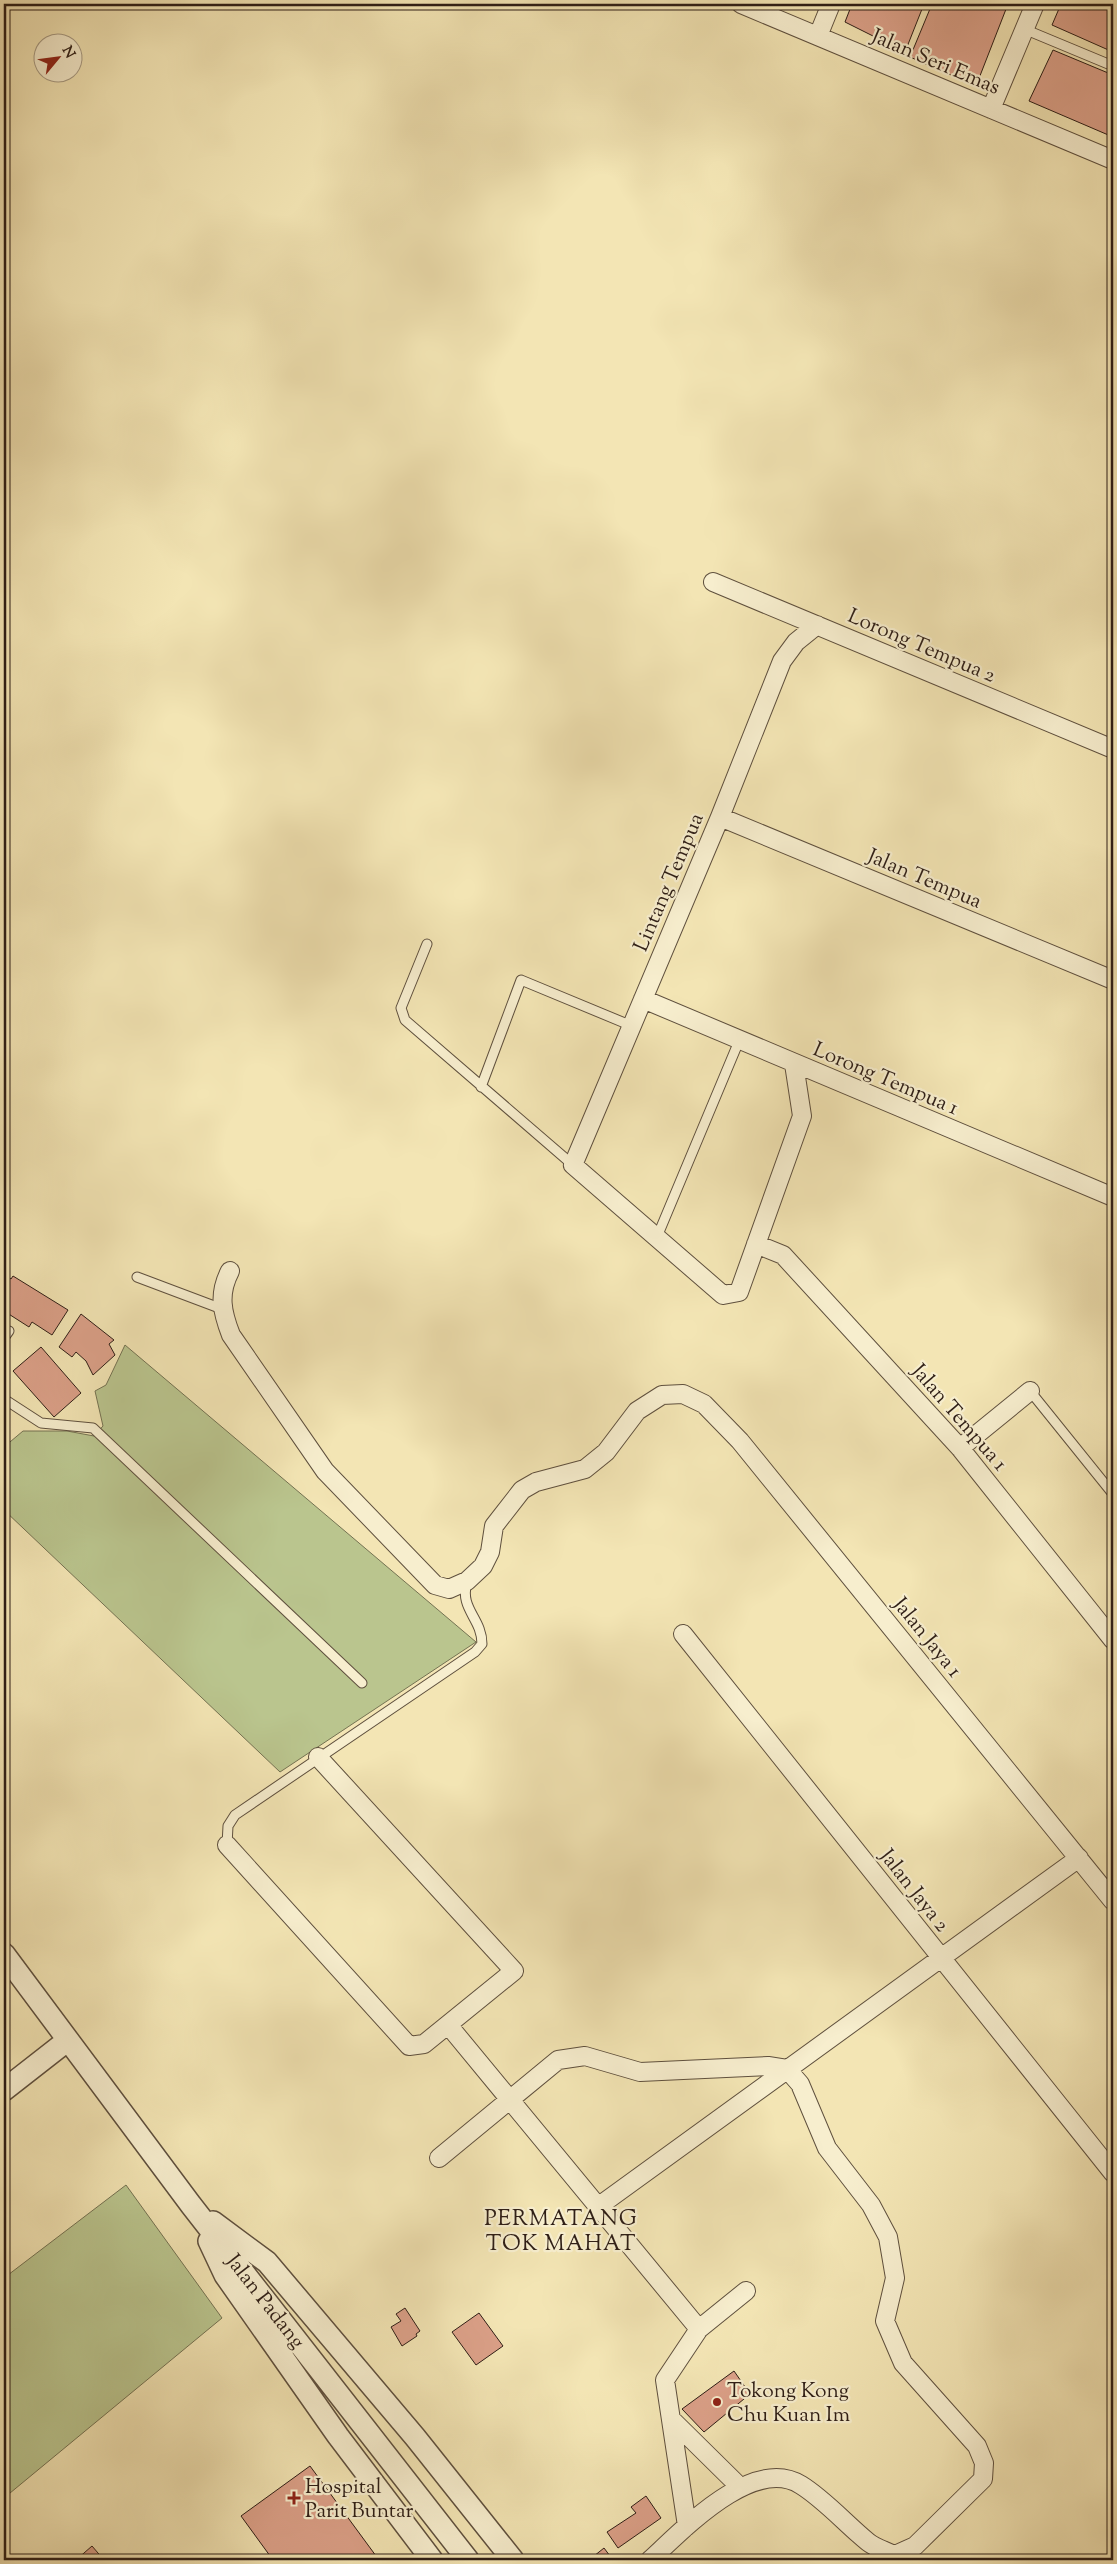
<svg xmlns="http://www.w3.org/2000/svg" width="1117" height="2564" viewBox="0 0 1117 2564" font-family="'Sorts Mill Goudy',serif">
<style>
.green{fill:#bac58e;stroke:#747252}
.building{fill:#dba088;stroke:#2e1e16}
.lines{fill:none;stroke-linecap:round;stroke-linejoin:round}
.service-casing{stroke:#5f503e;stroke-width:11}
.minor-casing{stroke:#5f503e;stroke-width:20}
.tertiary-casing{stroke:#5f503e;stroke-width:24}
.service{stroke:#f7eece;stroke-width:9}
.minor{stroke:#f7eece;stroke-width:18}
.tertiary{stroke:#f7eece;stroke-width:21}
.poi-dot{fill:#8f2418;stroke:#f7eece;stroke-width:2}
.labels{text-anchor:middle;stroke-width:4.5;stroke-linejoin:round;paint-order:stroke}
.street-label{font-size:21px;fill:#2e1e16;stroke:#f7eece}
.poi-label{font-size:21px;fill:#2e1e16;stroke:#f7eece;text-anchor:start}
.neighbourhood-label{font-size:22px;letter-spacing:1px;fill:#2e1e16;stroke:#f7eece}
</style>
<rect width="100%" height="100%" fill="#f3e5b4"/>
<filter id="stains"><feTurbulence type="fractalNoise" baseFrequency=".004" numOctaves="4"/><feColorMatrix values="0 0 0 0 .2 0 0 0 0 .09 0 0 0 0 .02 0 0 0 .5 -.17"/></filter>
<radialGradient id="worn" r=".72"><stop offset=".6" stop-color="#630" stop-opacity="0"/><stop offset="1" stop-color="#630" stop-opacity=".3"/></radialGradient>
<path class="green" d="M 125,1345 L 476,1642 L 280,1772 L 4,1510 L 4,1447 L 23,1431 L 67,1431 L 94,1436 L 103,1426 L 95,1391 L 106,1385 Z
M 126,2185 L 222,2318 L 4,2498 L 4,2278 Z"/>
<path class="building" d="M 852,4 L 924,4 L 905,52 L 845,22 Z
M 932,4 L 1008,4 L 976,86 L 910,57 Z
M 1061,4 L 1113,4 L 1113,52 L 1052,25 Z
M 1053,50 L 1113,75 L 1113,137 L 1029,101 Z
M 4,1274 L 11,1279 L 13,1276 L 68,1310 L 52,1335 L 32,1322 L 29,1327 L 4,1311 Z
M 81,1314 L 114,1340 L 109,1344 L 115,1355 L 93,1375 L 86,1361 L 76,1352 L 72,1357 L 59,1347 Z
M 41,1347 L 81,1393 L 54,1417 L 13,1371 Z
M 405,2308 L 420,2331 L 416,2334 L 417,2336 L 402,2346 L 391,2327 L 401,2321 L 396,2314 Z
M 479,2313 L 503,2346 L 476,2365 L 452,2332 Z
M 734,2371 L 750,2394 L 704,2432 L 682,2409 Z
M 310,2466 L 379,2560 L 273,2560 L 241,2516 Z
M 646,2496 L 661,2518 L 618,2548 L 607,2532 L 636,2513 L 631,2507 Z
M 92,2546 L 104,2560 L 76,2560 Z
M 604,2548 L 613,2560 L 589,2560 Z"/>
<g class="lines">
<defs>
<path id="service" d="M 1024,29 L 1113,66
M 427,944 L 401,1008 L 405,1020 L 573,1165
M 481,1087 L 521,980 L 632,1026
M 657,1237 L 739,1041
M 137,1277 L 222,1309
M 4,1338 L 9,1331
M 1030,1391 L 1113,1494
M 4,1399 L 41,1423 L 93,1428 L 362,1683
M 227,1845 L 228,1826 L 235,1815 L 475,1652 L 482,1644 C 482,1618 459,1609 467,1582"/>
<path id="minor" d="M 741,4 L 1113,160
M 818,36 L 831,4
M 991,109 L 1035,4
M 713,582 L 1113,749
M 720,817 L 1113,980
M 643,999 L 1113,1197
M 794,1064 L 802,1116 L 739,1292 L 723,1295 L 573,1165 L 720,817 L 782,661 L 796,642 L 817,625
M 756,1244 L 783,1255 L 960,1448 L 1113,1640
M 230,1271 C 218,1294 222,1312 231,1335 L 325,1471 L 435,1585 L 449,1589 L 467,1581 L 483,1566 L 490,1552 L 494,1526 L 522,1490 L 536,1482 L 585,1469 L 606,1452 L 637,1411 L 662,1395 L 683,1394 L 704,1404 L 740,1441 L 1113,1901
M 960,1448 L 1030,1391
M 683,1634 L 1113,2173
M 227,1845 L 409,2046 L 424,2044 L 514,1971 L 318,1757
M 449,2026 L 699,2329
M 439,2158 L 558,2060 L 585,2056 L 640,2072 L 768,2066 L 787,2069 L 800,2084 L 827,2148 L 871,2205 L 888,2237 L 895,2278 L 885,2321 L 903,2363 L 977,2446 L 984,2463 L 983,2479 L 915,2546 L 895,2555
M 599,2206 L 1079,1858
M 672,2420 L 740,2487
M 687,2526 L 665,2380 L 699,2329 L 746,2291
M 650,2560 C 683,2530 753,2455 801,2485 C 824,2499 847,2525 868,2542 C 878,2550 892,2552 902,2560"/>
<path id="tertiary" d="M 4,1954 L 191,2205 L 468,2560
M 4,2090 L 68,2040
M 213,2222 L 267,2262 L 415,2437 L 513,2560
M 209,2241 L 225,2275 L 338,2436 L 432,2560"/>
</defs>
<use href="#service" class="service-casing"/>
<use href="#minor" class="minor-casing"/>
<use href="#tertiary" class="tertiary-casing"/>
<use href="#service" class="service"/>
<use href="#minor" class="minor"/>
<use href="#tertiary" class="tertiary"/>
</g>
<g class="poi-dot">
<circle cx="717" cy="2402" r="5"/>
<path d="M291.5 2490.5h5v5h5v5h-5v5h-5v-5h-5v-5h5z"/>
</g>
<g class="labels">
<g class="street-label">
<text transform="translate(936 61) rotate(23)" y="7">Jalan Seri Emas</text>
<text transform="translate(922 645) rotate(23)" y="7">Lorong Tempua 2</text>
<text transform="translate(925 878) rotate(23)" y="7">Jalan Tempua</text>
<text transform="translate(668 882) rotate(-67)" y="7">Lintang Tempua</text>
<text transform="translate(886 1078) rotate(23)" y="7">Lorong Tempua 1</text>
<text transform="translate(960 1417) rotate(49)" y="7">Jalan Tempua 1</text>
<text transform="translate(928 1637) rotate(51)" y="7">Jalan Jaya 1</text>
<text transform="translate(915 1890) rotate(52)" y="7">Jalan Jaya 2</text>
<text transform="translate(266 2301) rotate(52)" y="7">Jalan Padang</text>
</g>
<g class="poi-label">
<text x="727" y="2397">Tokong Kong<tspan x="727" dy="24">Chu Kuan Im</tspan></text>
<text x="305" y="2493">Hospital<tspan x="305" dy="24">Parit Buntar</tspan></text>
</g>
<g class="neighbourhood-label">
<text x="561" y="2225">PERMATANG<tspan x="561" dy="25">TOK MAHAT</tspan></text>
</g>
</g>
<rect width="1117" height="2564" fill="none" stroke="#f3e5b4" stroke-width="20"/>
<rect x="5" y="5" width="1107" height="2554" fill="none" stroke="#2e1e16" stroke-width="2.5"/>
<rect x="10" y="10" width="1097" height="2544" fill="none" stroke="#2e1e16"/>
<g transform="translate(58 58) rotate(61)"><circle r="24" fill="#f7eece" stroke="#a79b84"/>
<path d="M0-4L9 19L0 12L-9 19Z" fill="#8f2418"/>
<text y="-8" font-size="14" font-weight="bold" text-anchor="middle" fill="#2e1e16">N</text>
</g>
<rect width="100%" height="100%" filter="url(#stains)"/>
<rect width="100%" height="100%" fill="url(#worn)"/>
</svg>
